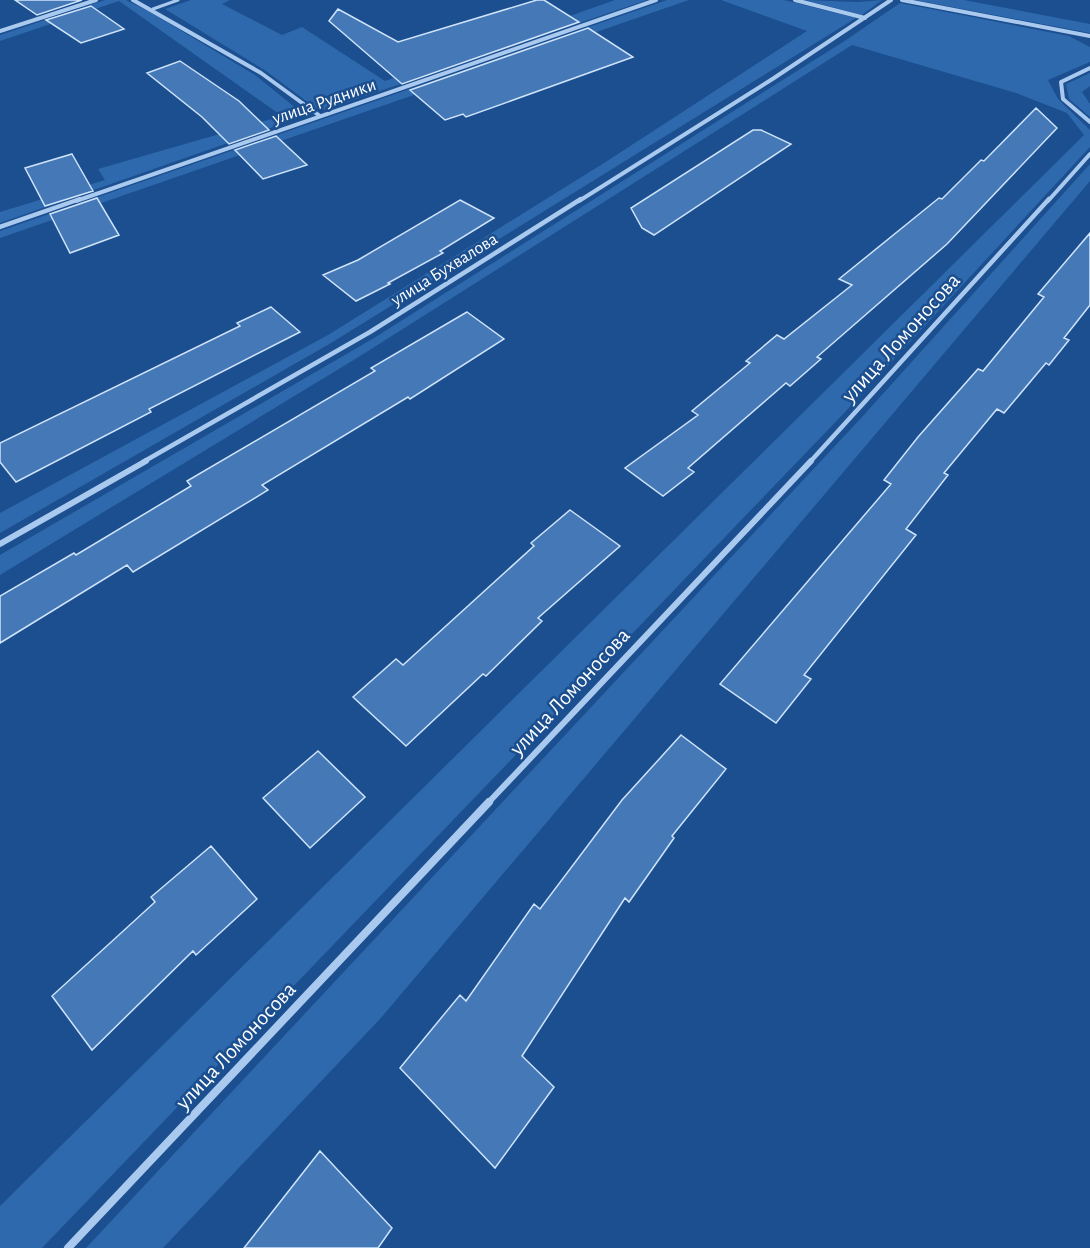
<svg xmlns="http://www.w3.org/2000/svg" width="1090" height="1248" viewBox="0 0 1090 1248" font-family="'Alegreya Sans',sans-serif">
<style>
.green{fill:#2e69ad}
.building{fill:#4478b7;stroke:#cfe3fa;stroke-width:1.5}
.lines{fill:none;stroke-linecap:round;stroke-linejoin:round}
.lane{stroke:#a9c9ee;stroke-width:3}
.street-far3{stroke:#a9c9ee;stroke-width:4}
.street-far2{stroke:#a9c9ee;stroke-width:4.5}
.street-far1{stroke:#a9c9ee;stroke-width:6}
.street{stroke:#a9c9ee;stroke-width:8}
.labels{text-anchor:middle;stroke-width:5;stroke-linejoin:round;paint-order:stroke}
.far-street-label{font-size:18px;fill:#fff;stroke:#1b4f8f}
.street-label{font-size:22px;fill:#fff;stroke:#1b4f8f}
</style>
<rect width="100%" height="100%" fill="#1b4f8f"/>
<path class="green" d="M 105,0 L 126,0 L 150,12 L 255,75 L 302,113 L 296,119 L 0,223 L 0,212 L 105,180 L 98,169 L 282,116 L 119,1 L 0,41 L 0,35 Z
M 191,0 L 230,0 L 222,4 L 282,35 L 302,27 L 385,81 L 615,0 L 647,0 L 324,110 L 317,109 L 266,71 L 165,9 Z
M 667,0 L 689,0 L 0,238 L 0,231 Z
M 721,0 L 784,0 L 856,18 L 331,343 L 0,533 L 0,513 L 328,335 L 604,163 L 807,31 Z
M 805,0 L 858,2 L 882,0 L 862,15 Z
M 915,0 L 964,0 L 1090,24 L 1090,33 Z
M 900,3 L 1069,36 L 1090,47 L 1090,62 L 1048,80 L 1058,99 L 1090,130 L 1090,147 L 847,410 L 42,1248 L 0,1248 L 0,1206 L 1084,135 L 1067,113 L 1016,93 L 852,45 L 357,358 L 0,575 L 0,555 L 374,338 L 843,42 Z
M 1090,73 L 1090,86 L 1082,92 L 1090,104 L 1090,117 L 1069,99 L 1066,84 Z
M 1090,164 L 1090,181 L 380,1019 L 163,1248 L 86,1248 L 862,417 Z"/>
<path class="building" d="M 15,0 L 82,0 L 37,15 Z
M 537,0 L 544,0 L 579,22 L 402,84 L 329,21 L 338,9 L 398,42 Z
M 91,6 L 124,29 L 81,43 L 46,20 Z
M 588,28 L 633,57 L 466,117 L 463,114 L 445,120 L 410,90 Z
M 180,61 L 239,101 L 269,130 L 229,144 L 202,117 L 147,73 Z
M 1036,108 L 1057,128 L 947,244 L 817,357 L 821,359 L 790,386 L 786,383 L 688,468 L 694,472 L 663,496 L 625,468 L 698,415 L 692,411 L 750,363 L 746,361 L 777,335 L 784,339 L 852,285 L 839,279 L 939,198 L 942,199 L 981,160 L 984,161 Z
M 753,130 L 761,130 L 791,144 L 654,235 L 642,228 L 631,208 Z
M 276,136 L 307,165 L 263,179 L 235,150 Z
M 72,154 L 93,191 L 45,206 L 25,168 Z
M 97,198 L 119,235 L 70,253 L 50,214 Z
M 460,200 L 494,218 L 440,251 L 443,253 L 388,283 L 390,284 L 356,301 L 323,275 L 358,260 Z
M 1090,233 L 1090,305 L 1064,338 L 1069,340 L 1049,365 L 1046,363 L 1004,413 L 997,409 L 944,473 L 948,475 L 906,529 L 916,535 L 804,675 L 811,679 L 776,723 L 720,684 L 891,484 L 884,480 L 918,437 L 978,369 L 983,371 L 1044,297 L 1038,294 Z
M 271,307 L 300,332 L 149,409 L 151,412 L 16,482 L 0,462 L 0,443 L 240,326 L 237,323 Z
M 467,312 L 504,339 L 410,399 L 408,397 L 262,485 L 268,490 L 133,572 L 127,565 L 0,643 L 0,596 L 74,553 L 76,555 L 191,486 L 187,481 L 375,371 L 371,368 Z
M 570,510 L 620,546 L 538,618 L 542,621 L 486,676 L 483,674 L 406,746 L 353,697 L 396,659 L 403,665 L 534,546 L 531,543 Z
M 681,735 L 726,769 L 672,836 L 674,838 L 629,902 L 625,898 L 522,1056 L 554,1087 L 495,1168 L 400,1068 L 460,995 L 466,1001 L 534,904 L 540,909 L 622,800 Z
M 318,751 L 365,797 L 310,848 L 263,798 Z
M 211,846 L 257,899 L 196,955 L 193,951 L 92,1050 L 52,996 L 155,902 L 151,897 Z
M 320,1151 L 392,1228 L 378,1248 L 244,1248 Z"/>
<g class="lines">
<path class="lane" d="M 153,9 L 178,0"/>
<path class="street-far3" d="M 133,0 L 261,73 L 320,116
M 795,0 L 865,18
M 902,0 L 1090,36
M 0,31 L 96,0
M 1090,68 L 1061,82 L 1063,99 L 1090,122
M 76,201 L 656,0
M 579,201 L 774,78 L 891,0
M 1048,201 L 1090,154"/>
<path class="street-far2" d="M 0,227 L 80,199
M 143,462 L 370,332 L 581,199
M 810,462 L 1049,199"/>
<path class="street-far1" d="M 0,544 L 146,461
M 488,803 L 811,461"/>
<path class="street" d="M 68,1248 L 489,802"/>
</g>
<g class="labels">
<g class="far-street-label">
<text transform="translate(324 101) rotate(-19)" y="6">улица Рудники</text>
<text transform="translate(444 269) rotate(-32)" y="6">улица Бухвалова</text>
</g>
<g class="street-label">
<text transform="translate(900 337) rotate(-48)" y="8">улица Ломоносова</text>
<text transform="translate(569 691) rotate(-47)" y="8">улица Ломоносова</text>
<text transform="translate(235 1045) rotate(-47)" y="8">улица Ломоносова</text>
</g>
</g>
</svg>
